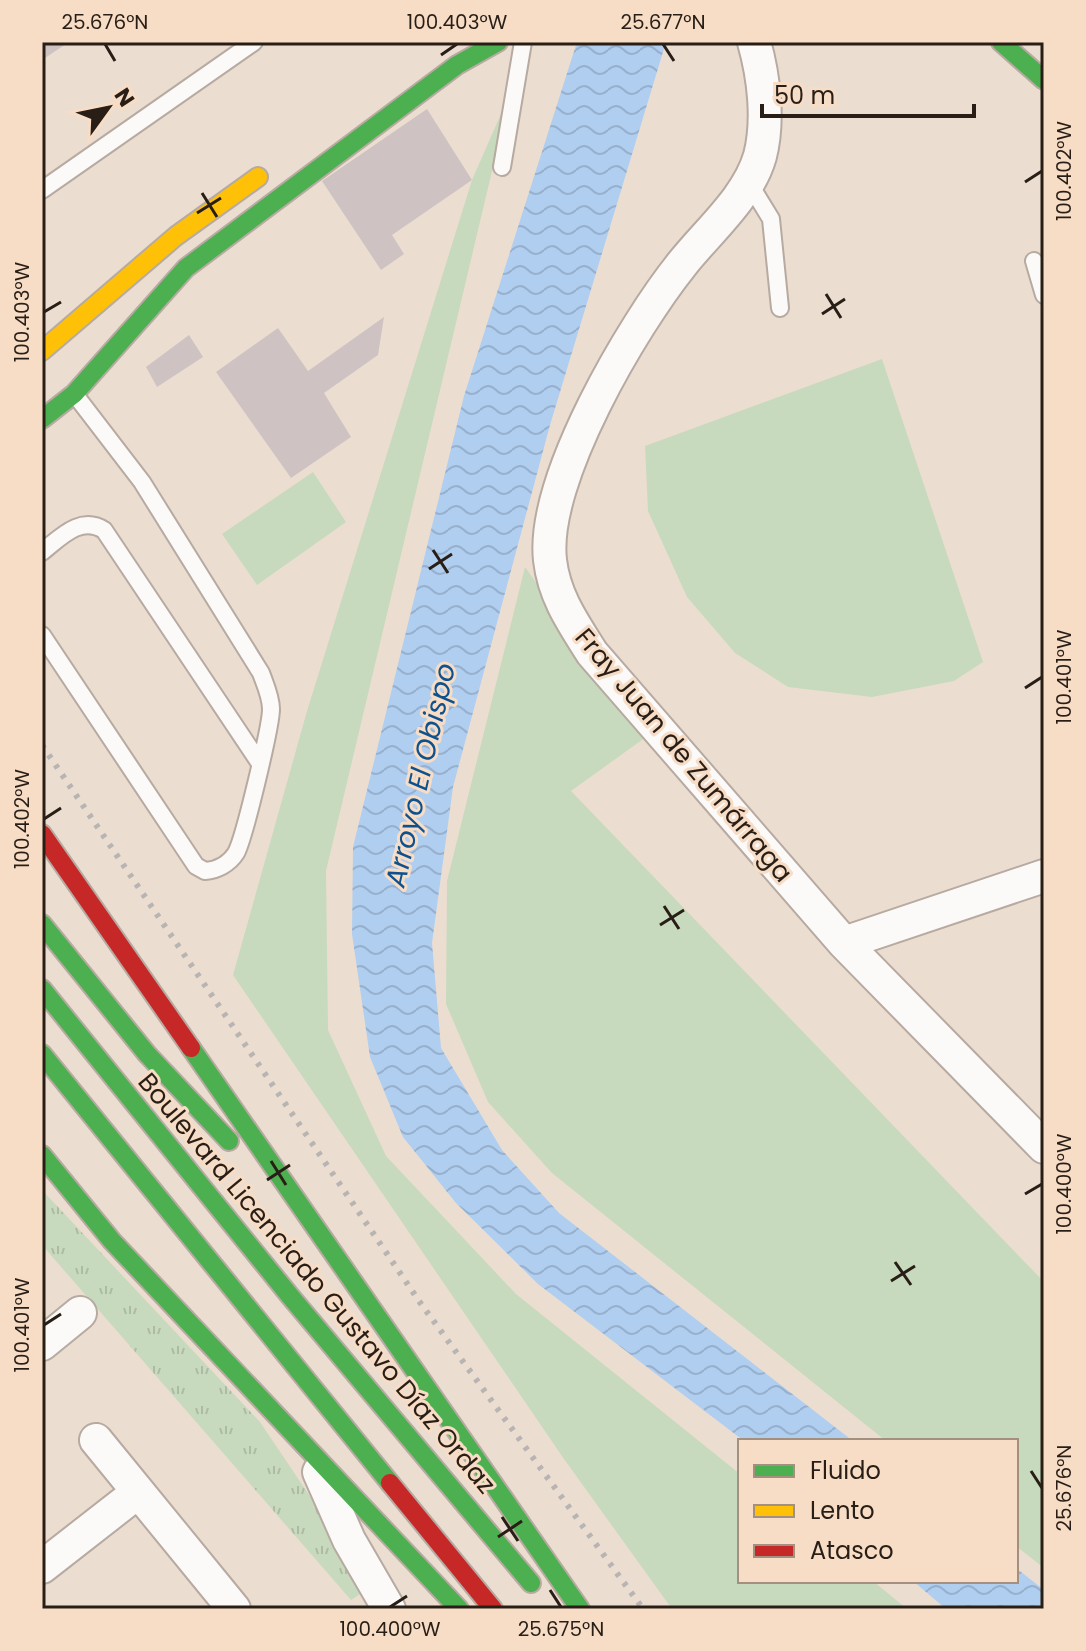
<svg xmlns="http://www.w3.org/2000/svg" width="1086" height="1651" font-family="Poppins,sans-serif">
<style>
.green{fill:#c8dabd}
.park{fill:url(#park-tufts)}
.water{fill:url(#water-waves)}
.building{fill:#cec3c2}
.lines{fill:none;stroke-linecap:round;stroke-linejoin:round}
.lane-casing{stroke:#b6aaa1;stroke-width:20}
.street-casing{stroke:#b6aaa1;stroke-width:36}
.fast-casing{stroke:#b6aaa1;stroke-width:22}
.slow-casing{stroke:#b6aaa1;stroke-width:22}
.jam-casing{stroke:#b6aaa1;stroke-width:22}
.lane{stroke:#fcfaf8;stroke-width:16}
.street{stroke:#fcfaf8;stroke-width:32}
.fast{stroke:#4caf50;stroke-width:18}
.slow{stroke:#ffc107;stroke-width:18}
.jam{stroke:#c62828;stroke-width:18}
.rail{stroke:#b8b4b2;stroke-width:6;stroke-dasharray:4 8;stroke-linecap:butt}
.ticks{fill:none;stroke:#281e16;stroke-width:3}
.labels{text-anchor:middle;stroke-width:6;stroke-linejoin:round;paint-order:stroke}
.street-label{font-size:26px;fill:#281e16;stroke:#f7dcc6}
.water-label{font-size:28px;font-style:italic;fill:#0d528e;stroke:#f7dcc6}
.neatline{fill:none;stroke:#281e16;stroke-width:3}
.ticks-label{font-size:20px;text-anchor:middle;fill:#281e16}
</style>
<defs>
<pattern id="park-tufts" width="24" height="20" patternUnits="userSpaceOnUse" patternTransform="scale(2)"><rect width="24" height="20" fill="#c8dabd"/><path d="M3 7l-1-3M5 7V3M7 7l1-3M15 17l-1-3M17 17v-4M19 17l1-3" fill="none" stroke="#acbba2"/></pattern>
<pattern id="water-waves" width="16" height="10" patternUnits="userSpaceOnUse" patternTransform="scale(2)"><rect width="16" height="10" fill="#afcef0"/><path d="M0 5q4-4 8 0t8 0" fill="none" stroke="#97b0cd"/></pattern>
</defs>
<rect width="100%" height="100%" fill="#ecddd1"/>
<path class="green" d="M 511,91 L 326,871 L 328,1030 L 386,1156 L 516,1294 L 740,1474 L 740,1581 L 873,1581 L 907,1609 L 672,1609 L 564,1459 L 233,975 L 307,711 L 472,180 Z
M 882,359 L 983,662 L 954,681 L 872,697 L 788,687 L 735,653 L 687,597 L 648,511 L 645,446 Z
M 313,472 L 346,522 L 257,585 L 222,534 Z
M 525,567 L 646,737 L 571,791 L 1044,1282 L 1044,1568 L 1016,1546 L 1016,1441 L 886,1441 L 552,1173 L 488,1102 L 446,1004 L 447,881 Z"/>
<path class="park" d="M 42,1190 L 260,1422 L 371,1587 L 351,1600 L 42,1245 Z"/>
<path class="water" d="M 577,42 L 666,42 L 550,425 L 453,787 L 432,943 L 441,1048 L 502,1150 L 559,1213 L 853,1441 L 744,1441 L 538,1284 L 456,1203 L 403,1137 L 370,1057 L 352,934 L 353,847 L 464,396 Z
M 1016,1568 L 1044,1590 L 1044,1609 L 946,1609 L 913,1581 L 1016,1581 Z"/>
<path class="building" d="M 42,42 L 69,42 L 42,60 Z
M 427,109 L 472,180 L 392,235 L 404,254 L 381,270 L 322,181 Z
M 384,317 L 378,355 L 324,393 L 351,437 L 291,478 L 216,372 L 278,328 L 308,371 Z
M 189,335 L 203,357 L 157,387 L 146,367 Z"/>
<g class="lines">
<defs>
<path id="lane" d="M 502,167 L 523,42
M 749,183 L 771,219 L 780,308
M 42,190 L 254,42
M 1034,261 L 1044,295
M 42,552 C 60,538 80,515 104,530 L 259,762
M 42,635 L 196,866 L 205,871 C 217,870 229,864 236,853 C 244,839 271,726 271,709 C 271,697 265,684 261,673 L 142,482 L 76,396"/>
<path id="street" d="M 754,42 C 764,77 769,121 760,156 C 748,198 708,231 682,264 C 633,325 541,480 550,560 C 554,596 573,623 592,653 L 844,943 L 1044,1147
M 844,943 L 1044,876
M 42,1344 L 80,1313
M 96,1440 L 234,1609
M 319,1472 L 349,1540 L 389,1609
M 42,1567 L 138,1492"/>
<path id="fast" d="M 1001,42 L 1044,80
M 42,419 L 74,394 L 186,268 L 457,65 L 498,42
M 42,924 L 147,1054 L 229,1141
M 42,989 L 290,1296 L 531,1583
M 191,1048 L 580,1609
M 42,1054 L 390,1483
M 42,1155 L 112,1241 L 459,1609"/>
<path id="slow" d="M 42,351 L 176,236 L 258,177"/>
<path id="jam" d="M 42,834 L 191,1048
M 390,1483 L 493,1609"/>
</defs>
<use href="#lane" class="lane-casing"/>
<use href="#street" class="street-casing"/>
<use href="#fast" class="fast-casing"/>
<use href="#slow" class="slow-casing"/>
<use href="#jam" class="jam-casing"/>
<use href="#lane" class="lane"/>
<use href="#street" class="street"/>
<use href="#fast" class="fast"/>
<use href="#slow" class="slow"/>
<use href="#jam" class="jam"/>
<path class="rail" d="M 42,745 L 419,1301 L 643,1609"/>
</g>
<path class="ticks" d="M 105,44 L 115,61M 663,44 L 674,61M 441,55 L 457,44M 1025,182 L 1042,171M 202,193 L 217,217M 197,213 L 221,198M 826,294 L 841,318M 44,312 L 61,302M 822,314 L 845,299M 433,550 L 448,573M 429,569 L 452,554M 1025,688 L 1042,677M 44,819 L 61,808M 664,906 L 679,929M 660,925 L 684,910M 271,1161 L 286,1185M 267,1180 L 290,1165M 1025,1194 L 1042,1184M 895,1262 L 911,1285M 891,1281 L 915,1266M 44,1325 L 61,1314M 1031,1471 L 1042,1488M 502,1517 L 518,1541M 498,1537 L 522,1521M 550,1590 L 561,1607M 390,1607 L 407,1596"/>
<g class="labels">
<g class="street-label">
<text transform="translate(684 755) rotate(50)" y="9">Fray Juan de Zumárraga</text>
<text transform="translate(317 1283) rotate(50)" y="9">Boulevard Licenciado Gustavo Díaz Ordaz</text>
</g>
<g class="water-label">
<text transform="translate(420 775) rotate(-77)" y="10">Arroyo El Obispo</text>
</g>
</g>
<rect width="1086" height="1651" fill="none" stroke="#f7dcc6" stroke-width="88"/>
<rect x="738" y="1439" width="280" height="144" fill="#f7dcc6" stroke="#a49080" stroke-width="2"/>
<rect x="754" y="1465" width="40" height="12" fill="#4caf50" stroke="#a49080" stroke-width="2"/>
<text x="810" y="1479" font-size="24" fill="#281e16">Fluido</text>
<rect x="754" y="1505" width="40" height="12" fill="#ffc107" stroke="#a49080" stroke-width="2"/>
<text x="810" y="1519" font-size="24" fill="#281e16">Lento</text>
<rect x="754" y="1545" width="40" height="12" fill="#c62828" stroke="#a49080" stroke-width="2"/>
<text x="810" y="1559" font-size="24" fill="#281e16">Atasco</text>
<g transform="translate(108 108) rotate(57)" stroke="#f7dcc6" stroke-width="6" paint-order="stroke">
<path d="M0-6L14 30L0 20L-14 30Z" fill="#281e16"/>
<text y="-12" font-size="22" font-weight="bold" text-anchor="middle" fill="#281e16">N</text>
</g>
<path d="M762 104v12h212v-12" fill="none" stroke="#281e16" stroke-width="4"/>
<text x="774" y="104" font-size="24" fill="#281e16" stroke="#f7dcc6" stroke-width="6" paint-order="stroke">50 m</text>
<rect x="44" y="44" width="998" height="1563" class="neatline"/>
<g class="ticks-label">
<text x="105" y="29">25.676°N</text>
<text x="457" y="29">100.403°W</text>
<text x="663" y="29">25.677°N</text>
<text transform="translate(1064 171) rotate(-90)" y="7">100.402°W</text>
<text transform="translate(22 312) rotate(-90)" y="7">100.403°W</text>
<text transform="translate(1064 677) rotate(-90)" y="7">100.401°W</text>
<text transform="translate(22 819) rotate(-90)" y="7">100.402°W</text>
<text transform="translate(1064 1184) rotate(-90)" y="7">100.400°W</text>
<text transform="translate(22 1325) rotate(-90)" y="7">100.401°W</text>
<text transform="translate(1064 1488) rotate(-90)" y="7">25.676°N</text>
<text x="390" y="1636">100.400°W</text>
<text x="561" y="1636">25.675°N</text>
</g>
</svg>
